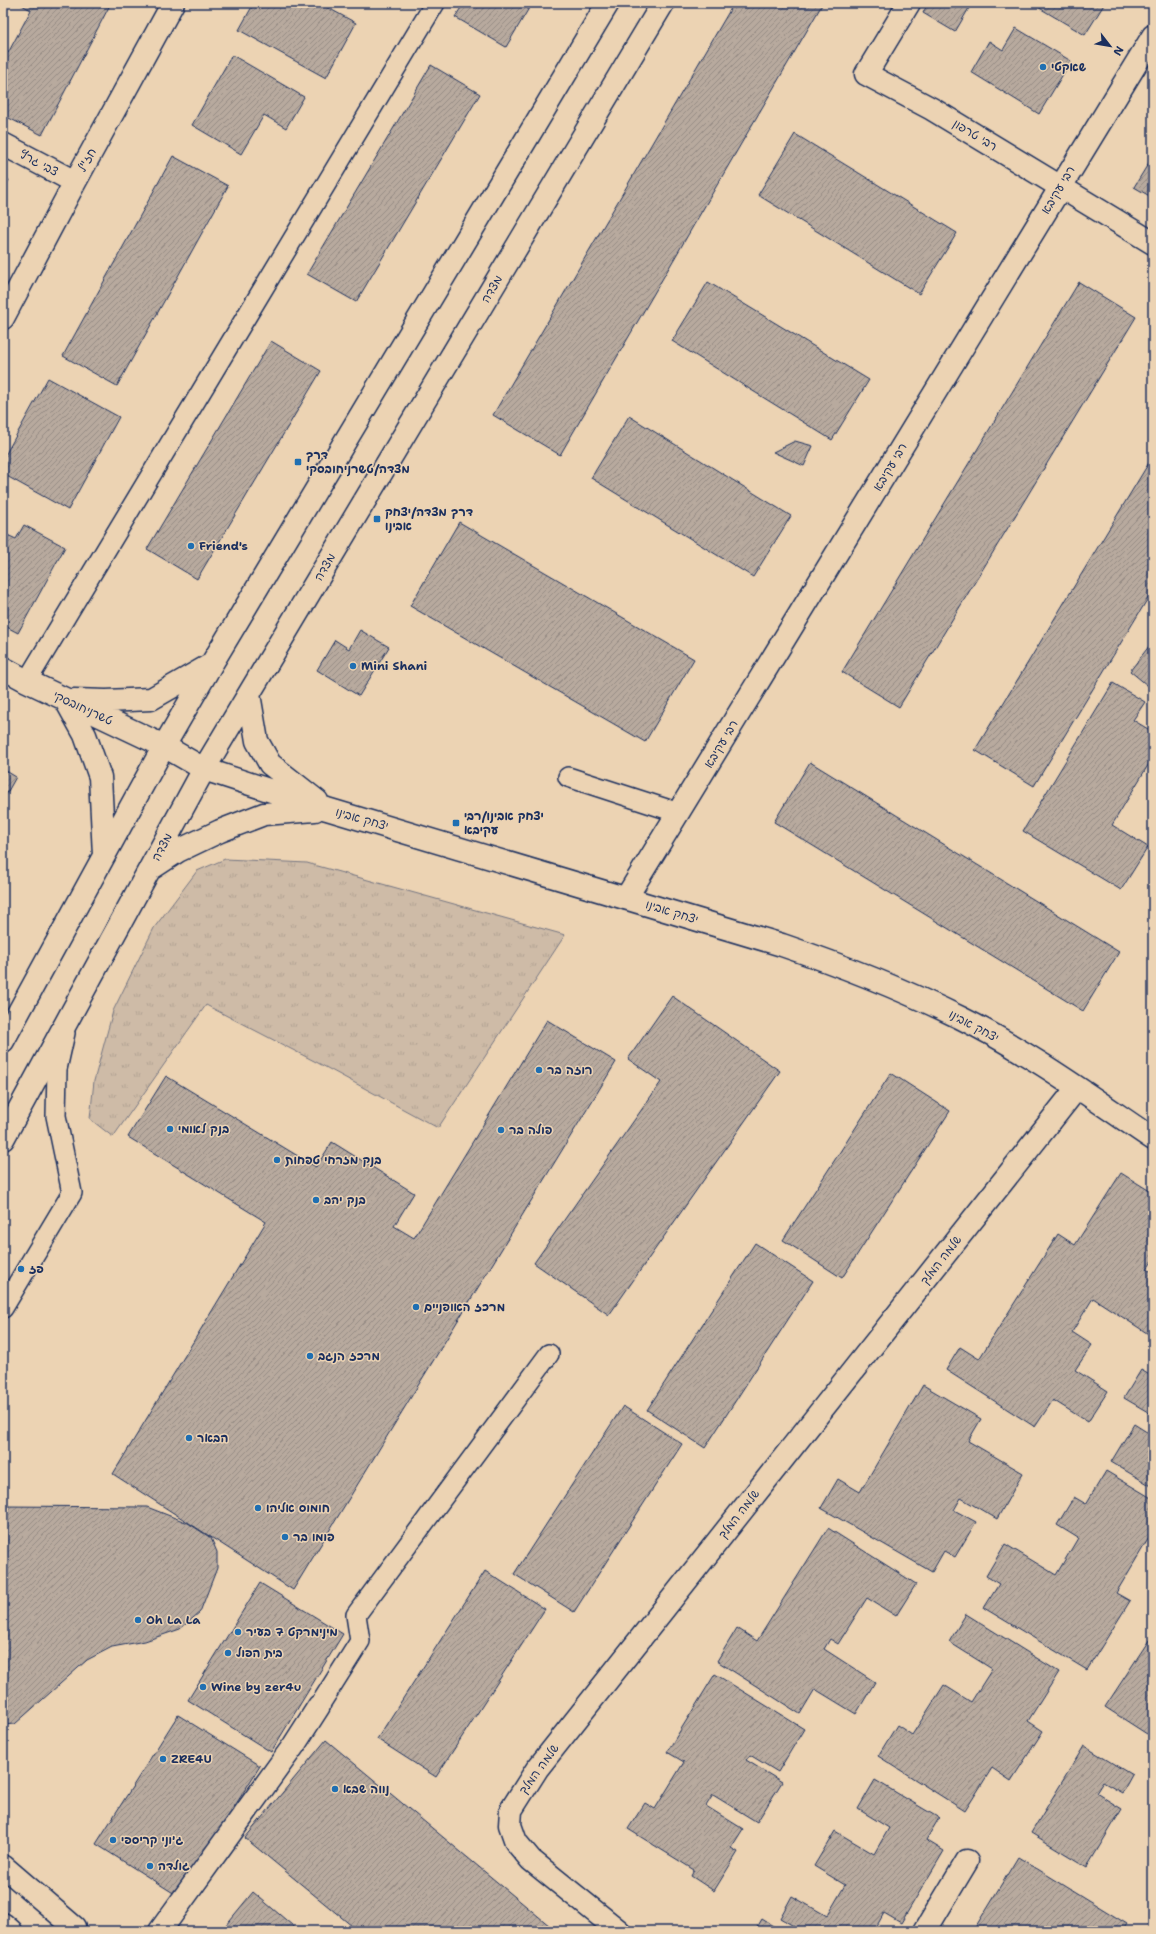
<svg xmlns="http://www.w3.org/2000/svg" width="1156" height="1934" font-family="'Shantell Sans','Playpen Sans Hebrew',sans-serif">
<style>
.park{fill:url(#park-tufts);stroke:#747582}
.building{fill:url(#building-hatch);stroke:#1b2f5e}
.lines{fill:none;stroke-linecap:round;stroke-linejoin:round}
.lane-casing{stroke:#1b2f5e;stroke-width:22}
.street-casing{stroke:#1b2f5e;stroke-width:25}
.secondary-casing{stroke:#1b2f5e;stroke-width:25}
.lane{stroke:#ecd3b3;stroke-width:19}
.street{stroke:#ecd3b3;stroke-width:22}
.secondary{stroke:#ecd3b3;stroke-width:22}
.poi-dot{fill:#1f6fb2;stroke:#ecd3b3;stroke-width:1.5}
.labels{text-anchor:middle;stroke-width:3;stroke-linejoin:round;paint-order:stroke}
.poi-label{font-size:12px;font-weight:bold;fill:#1b2f5e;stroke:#ecd3b3;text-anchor:start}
.street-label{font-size:12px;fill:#1b2f5e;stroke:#ecd3b3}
</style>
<defs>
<pattern id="park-tufts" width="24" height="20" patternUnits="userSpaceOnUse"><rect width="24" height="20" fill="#cebba7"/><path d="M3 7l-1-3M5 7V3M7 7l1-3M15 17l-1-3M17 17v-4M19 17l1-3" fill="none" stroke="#b0a192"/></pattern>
<pattern id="building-hatch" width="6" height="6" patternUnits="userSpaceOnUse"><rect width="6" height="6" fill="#b8aa9e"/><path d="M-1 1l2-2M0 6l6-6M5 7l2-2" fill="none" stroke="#958b84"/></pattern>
</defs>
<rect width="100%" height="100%" fill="#ecd3b3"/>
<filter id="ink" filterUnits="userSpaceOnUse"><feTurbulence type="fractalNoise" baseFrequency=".025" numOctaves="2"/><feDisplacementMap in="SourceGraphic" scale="8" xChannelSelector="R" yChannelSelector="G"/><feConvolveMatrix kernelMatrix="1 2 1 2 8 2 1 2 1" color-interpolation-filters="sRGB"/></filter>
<g filter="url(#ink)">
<path class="park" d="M 225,859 L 307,863 L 565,935 L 438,1128 L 318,1063 L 206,1005 L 113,1137 L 90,1119 L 94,1081 L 113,1011 L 154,928 L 197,871 Z"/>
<path class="building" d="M 18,3 L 111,3 L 42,135 L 3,115 L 3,50 L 8,53 L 31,10 Z
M 254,3 L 319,3 L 356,23 L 326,78 L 239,30 Z
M 464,3 L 532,3 L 506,47 L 455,17 Z
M 734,3 L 823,3 L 560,455 L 493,415 Z
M 928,3 L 972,3 L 955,32 L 923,13 Z
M 1031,3 L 1105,3 L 1085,35 Z
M 1016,28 L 1071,61 L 1039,114 L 971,72 L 989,41 L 1003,50 Z
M 232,55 L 304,97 L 286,128 L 264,115 L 241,154 L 192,125 Z
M 431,65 L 480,94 L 356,302 L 307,274 Z
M 795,134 L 957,233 L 919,294 L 758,195 Z
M 173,156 L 228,186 L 117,386 L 63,356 Z
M 1153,156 L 1153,198 L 1134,187 Z
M 3,177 L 9,180 L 3,191 Z
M 708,282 L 869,380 L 832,440 L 672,341 Z
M 1079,282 L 1136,317 L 899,707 L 842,672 Z
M 271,341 L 321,371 L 197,579 L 147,549 Z
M 48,378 L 119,417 L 68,510 L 3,474 L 3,459 Z
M 629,416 L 791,516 L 753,577 L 591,478 Z
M 795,441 L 813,446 L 804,466 L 773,452 Z
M 1153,456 L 1153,590 L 1034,786 L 975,750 Z
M 459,522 L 694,659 L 645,742 L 410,606 Z
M 24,525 L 65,547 L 18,633 L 3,625 L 3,533 L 16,539 Z
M 360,630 L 389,647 L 359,696 L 317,670 L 335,640 L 349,649 Z
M 1153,641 L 1153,690 L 1130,671 Z
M 1113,683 L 1145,702 L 1133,720 L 1153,732 L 1153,757 L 1112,825 L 1148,847 L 1121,890 L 1023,831 Z
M 810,762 L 1119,952 L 1083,1011 L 774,822 Z
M 3,769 L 16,777 L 3,800 Z
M 672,996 L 780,1071 L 609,1315 L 534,1263 L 661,1082 L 628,1059 Z
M 547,1020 L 616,1062 L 293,1590 L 113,1474 L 266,1222 L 128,1137 L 166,1076 L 316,1167 L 332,1142 L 414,1193 L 394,1226 L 414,1238 Z
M 891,1073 L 950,1111 L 842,1278 L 783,1240 Z
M 1121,1173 L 1153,1193 L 1153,1260 L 1147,1269 L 1153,1273 L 1153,1337 L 1093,1298 L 1072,1332 L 1092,1345 L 1075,1370 L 1108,1391 L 1088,1422 L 1053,1400 L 1035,1427 L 946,1370 L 960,1347 L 979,1359 L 1058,1234 L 1075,1245 Z
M 755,1243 L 813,1281 L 705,1448 L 647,1410 Z
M 1141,1370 L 1153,1377 L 1153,1415 L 1124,1398 Z
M 923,1385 L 981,1419 L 968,1441 L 1023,1473 L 997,1519 L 961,1498 L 954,1510 L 976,1522 L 955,1557 L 944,1551 L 932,1572 L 821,1508 L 838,1479 L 860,1492 Z
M 623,1406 L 682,1444 L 574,1612 L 514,1574 Z
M 1134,1424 L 1153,1436 L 1153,1487 L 1111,1462 Z
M 1106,1471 L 1153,1499 L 1153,1531 L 1116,1593 L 1130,1601 L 1087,1670 L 984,1608 L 999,1584 L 986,1576 L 1005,1544 L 1056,1575 L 1078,1538 L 1057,1525 L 1074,1497 L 1086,1504 Z
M 3,1506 L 147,1507 L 188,1523 L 211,1538 L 217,1552 L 217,1568 L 200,1612 L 180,1629 L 145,1641 L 112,1647 L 87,1660 L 15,1724 L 3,1725 Z
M 828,1528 L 916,1584 L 896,1616 L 867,1598 L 838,1644 L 830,1639 L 824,1649 L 875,1682 L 856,1714 L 815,1689 L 800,1714 L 717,1661 L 737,1628 L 757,1641 Z
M 485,1571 L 545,1609 L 436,1777 L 377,1739 Z
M 260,1583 L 343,1634 L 271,1752 L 188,1700 Z
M 966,1614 L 1059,1672 L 1028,1721 L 1043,1731 L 1011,1781 L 992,1768 L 965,1811 L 878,1756 L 897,1725 L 912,1735 L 944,1685 L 971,1702 L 992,1669 L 949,1642 Z
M 1153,1634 L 1153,1731 L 1150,1736 L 1105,1707 Z
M 715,1674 L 804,1729 L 778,1772 L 750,1755 L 746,1760 L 782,1782 L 757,1822 L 713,1795 L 706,1806 L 743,1829 L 731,1848 L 738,1852 L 714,1891 L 691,1876 L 694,1870 L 628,1829 L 645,1803 L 655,1809 L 684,1762 L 667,1752 Z
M 178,1715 L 260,1766 L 178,1896 L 96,1844 Z
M 326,1740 L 556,1931 L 358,1931 L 245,1838 Z
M 1084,1746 L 1132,1775 L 1122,1793 L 1103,1782 L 1096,1793 L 1122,1809 L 1087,1867 L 1031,1833 Z
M 875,1780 L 939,1818 L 926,1840 L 944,1851 L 901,1923 L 884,1913 L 874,1931 L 802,1931 L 780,1918 L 792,1896 L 827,1916 L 845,1885 L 814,1866 L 835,1831 L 874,1854 L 889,1828 L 858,1809 Z
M 1018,1857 L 1127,1924 L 1122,1931 L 973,1931 Z
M 253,1892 L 299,1931 L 221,1931 Z
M 762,1919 L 781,1931 L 755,1931 Z"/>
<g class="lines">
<defs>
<path id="lane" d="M 27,681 L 435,3
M 568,777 L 679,813
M 3,1308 L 72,1193 L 56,1116 L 57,1069 L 65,1033
M 319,1706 L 360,1641 L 356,1615 L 549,1354"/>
<path id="street" d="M 909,3 L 866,74 L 932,109 L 1153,243
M 3,144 L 75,182
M 3,318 L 75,182 L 173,3
M 626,898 L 1153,36
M 3,1866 L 74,1927 L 74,1931
M 3,1924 L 11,1931
M 160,1931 L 294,1745 L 319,1706
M 619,1931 L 531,1860 L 516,1842 L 510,1825 L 511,1810 L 537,1769 L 1077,1088
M 925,1931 L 967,1861"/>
<path id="secondary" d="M 3,668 L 27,681 L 164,746 L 204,769 L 327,809 L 782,945 C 844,966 902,989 961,1018 C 1029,1052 1091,1097 1153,1139
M 249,694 L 257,741 L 270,764 L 317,801
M 65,699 L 85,735 L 100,777 L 104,855
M 74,700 L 106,701 L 151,699 L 210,665
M 152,868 L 178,851 L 220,831 L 264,814 L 315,810
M 3,1041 L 164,746 L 211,665 L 608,3
M 3,1139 L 204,769 L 663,3"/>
</defs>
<use href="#lane" class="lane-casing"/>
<use href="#street" class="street-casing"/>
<use href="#secondary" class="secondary-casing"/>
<use href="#lane" class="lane"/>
<use href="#street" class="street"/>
<use href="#secondary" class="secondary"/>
</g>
</g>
<g class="poi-dot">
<circle cx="1043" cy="67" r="4"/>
<rect x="294" y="458" width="8" height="8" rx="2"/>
<rect x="373" y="515" width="8" height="8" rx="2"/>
<circle cx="191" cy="546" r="4"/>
<circle cx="353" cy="666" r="4"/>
<rect x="452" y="819" width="8" height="8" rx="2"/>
<circle cx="539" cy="1070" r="4"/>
<circle cx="170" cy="1129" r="4"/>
<circle cx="501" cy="1130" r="4"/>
<circle cx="277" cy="1160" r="4"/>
<circle cx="316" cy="1200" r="4"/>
<circle cx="21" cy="1269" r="4"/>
<circle cx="416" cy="1307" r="4"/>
<circle cx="310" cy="1356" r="4"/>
<circle cx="189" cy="1438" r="4"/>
<circle cx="258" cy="1508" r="4"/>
<circle cx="285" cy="1537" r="4"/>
<circle cx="138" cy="1620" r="4"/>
<circle cx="238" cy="1632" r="4"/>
<circle cx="228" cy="1653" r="4"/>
<circle cx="203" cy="1687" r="4"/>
<circle cx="163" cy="1759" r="4"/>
<circle cx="335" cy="1789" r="4"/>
<circle cx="113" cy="1840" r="4"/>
<circle cx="150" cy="1866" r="4"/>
</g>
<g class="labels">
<g class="poi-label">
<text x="1051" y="71">שאקטי</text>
<text x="306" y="459">דרך<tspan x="306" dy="14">מצדה/טשרניחובסקי</tspan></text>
<text x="385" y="516">דרך מצדה/יצחק<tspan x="385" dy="14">אבינו</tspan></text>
<text x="199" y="550">Friend's</text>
<text x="361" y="670">Mini Shani</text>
<text x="464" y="820">יצחק אבינו/רבי<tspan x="464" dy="14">עקיבא</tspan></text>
<text x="547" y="1074">רוזה בר</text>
<text x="178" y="1133">בנק לאומי</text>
<text x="509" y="1134">פולה בר</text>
<text x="285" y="1164">בנק מזרחי טפחות</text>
<text x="324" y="1204">בנק יהב</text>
<text x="29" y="1273">פז</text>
<text x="424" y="1311">מרכז האופניים</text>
<text x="318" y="1360">מרכז הנגב</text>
<text x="197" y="1442">הבאר</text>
<text x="266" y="1512">חומוס אליהו</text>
<text x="293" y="1541">פומו בר</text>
<text x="146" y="1624">Oh La La</text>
<text x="246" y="1636">מינימרקט 7 בעיר</text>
<text x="236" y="1657">בית הפול</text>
<text x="211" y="1691">Wine by zer4u</text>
<text x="171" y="1763">ZRE4U</text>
<text x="343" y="1793">נווה שבא</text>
<text x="121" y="1844">ג'וני קריספי</text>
<text x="158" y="1870">גולדה</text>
</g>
<g class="street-label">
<text transform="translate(975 135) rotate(31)" y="4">רבי טרפון</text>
<text transform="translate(87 160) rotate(-61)" y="4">חז"ל</text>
<text transform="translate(39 163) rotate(28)" y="4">צבי גרץ</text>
<text transform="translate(1058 190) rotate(-59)" y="4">רבי עקיבא</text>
<text transform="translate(492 289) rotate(-59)" y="4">מצדה</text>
<text transform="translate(890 467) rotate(-59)" y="4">רבי עקיבא</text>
<text transform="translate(325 567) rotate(-59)" y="4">מצדה</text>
<text transform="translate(83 708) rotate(25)" y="4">טשרניחובסקי</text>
<text transform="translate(721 744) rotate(-59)" y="4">רבי עקיבא</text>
<text transform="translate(362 819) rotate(16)" y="4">יצחק אבינו</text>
<text transform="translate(162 847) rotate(-62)" y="4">מצדה</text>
<text transform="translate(672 912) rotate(17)" y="4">יצחק אבינו</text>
<text transform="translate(974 1026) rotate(28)" y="4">יצחק אבינו</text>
<text transform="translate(941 1260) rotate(-52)" y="4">שלמה המלך</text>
<text transform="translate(739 1514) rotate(-52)" y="4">שלמה המלך</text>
<text transform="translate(539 1769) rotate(-54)" y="4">שלמה המלך</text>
</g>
</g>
<rect width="1156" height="1934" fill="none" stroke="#ecd3b3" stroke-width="16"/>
<rect x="8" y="8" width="1140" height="1918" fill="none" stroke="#1b2f5e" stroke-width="1.5" filter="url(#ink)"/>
<g transform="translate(1110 46) rotate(121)" stroke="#ecd3b3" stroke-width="3" paint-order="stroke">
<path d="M0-3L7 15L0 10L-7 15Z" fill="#1b2f5e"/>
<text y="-6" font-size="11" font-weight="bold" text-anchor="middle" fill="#1b2f5e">N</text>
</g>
</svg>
